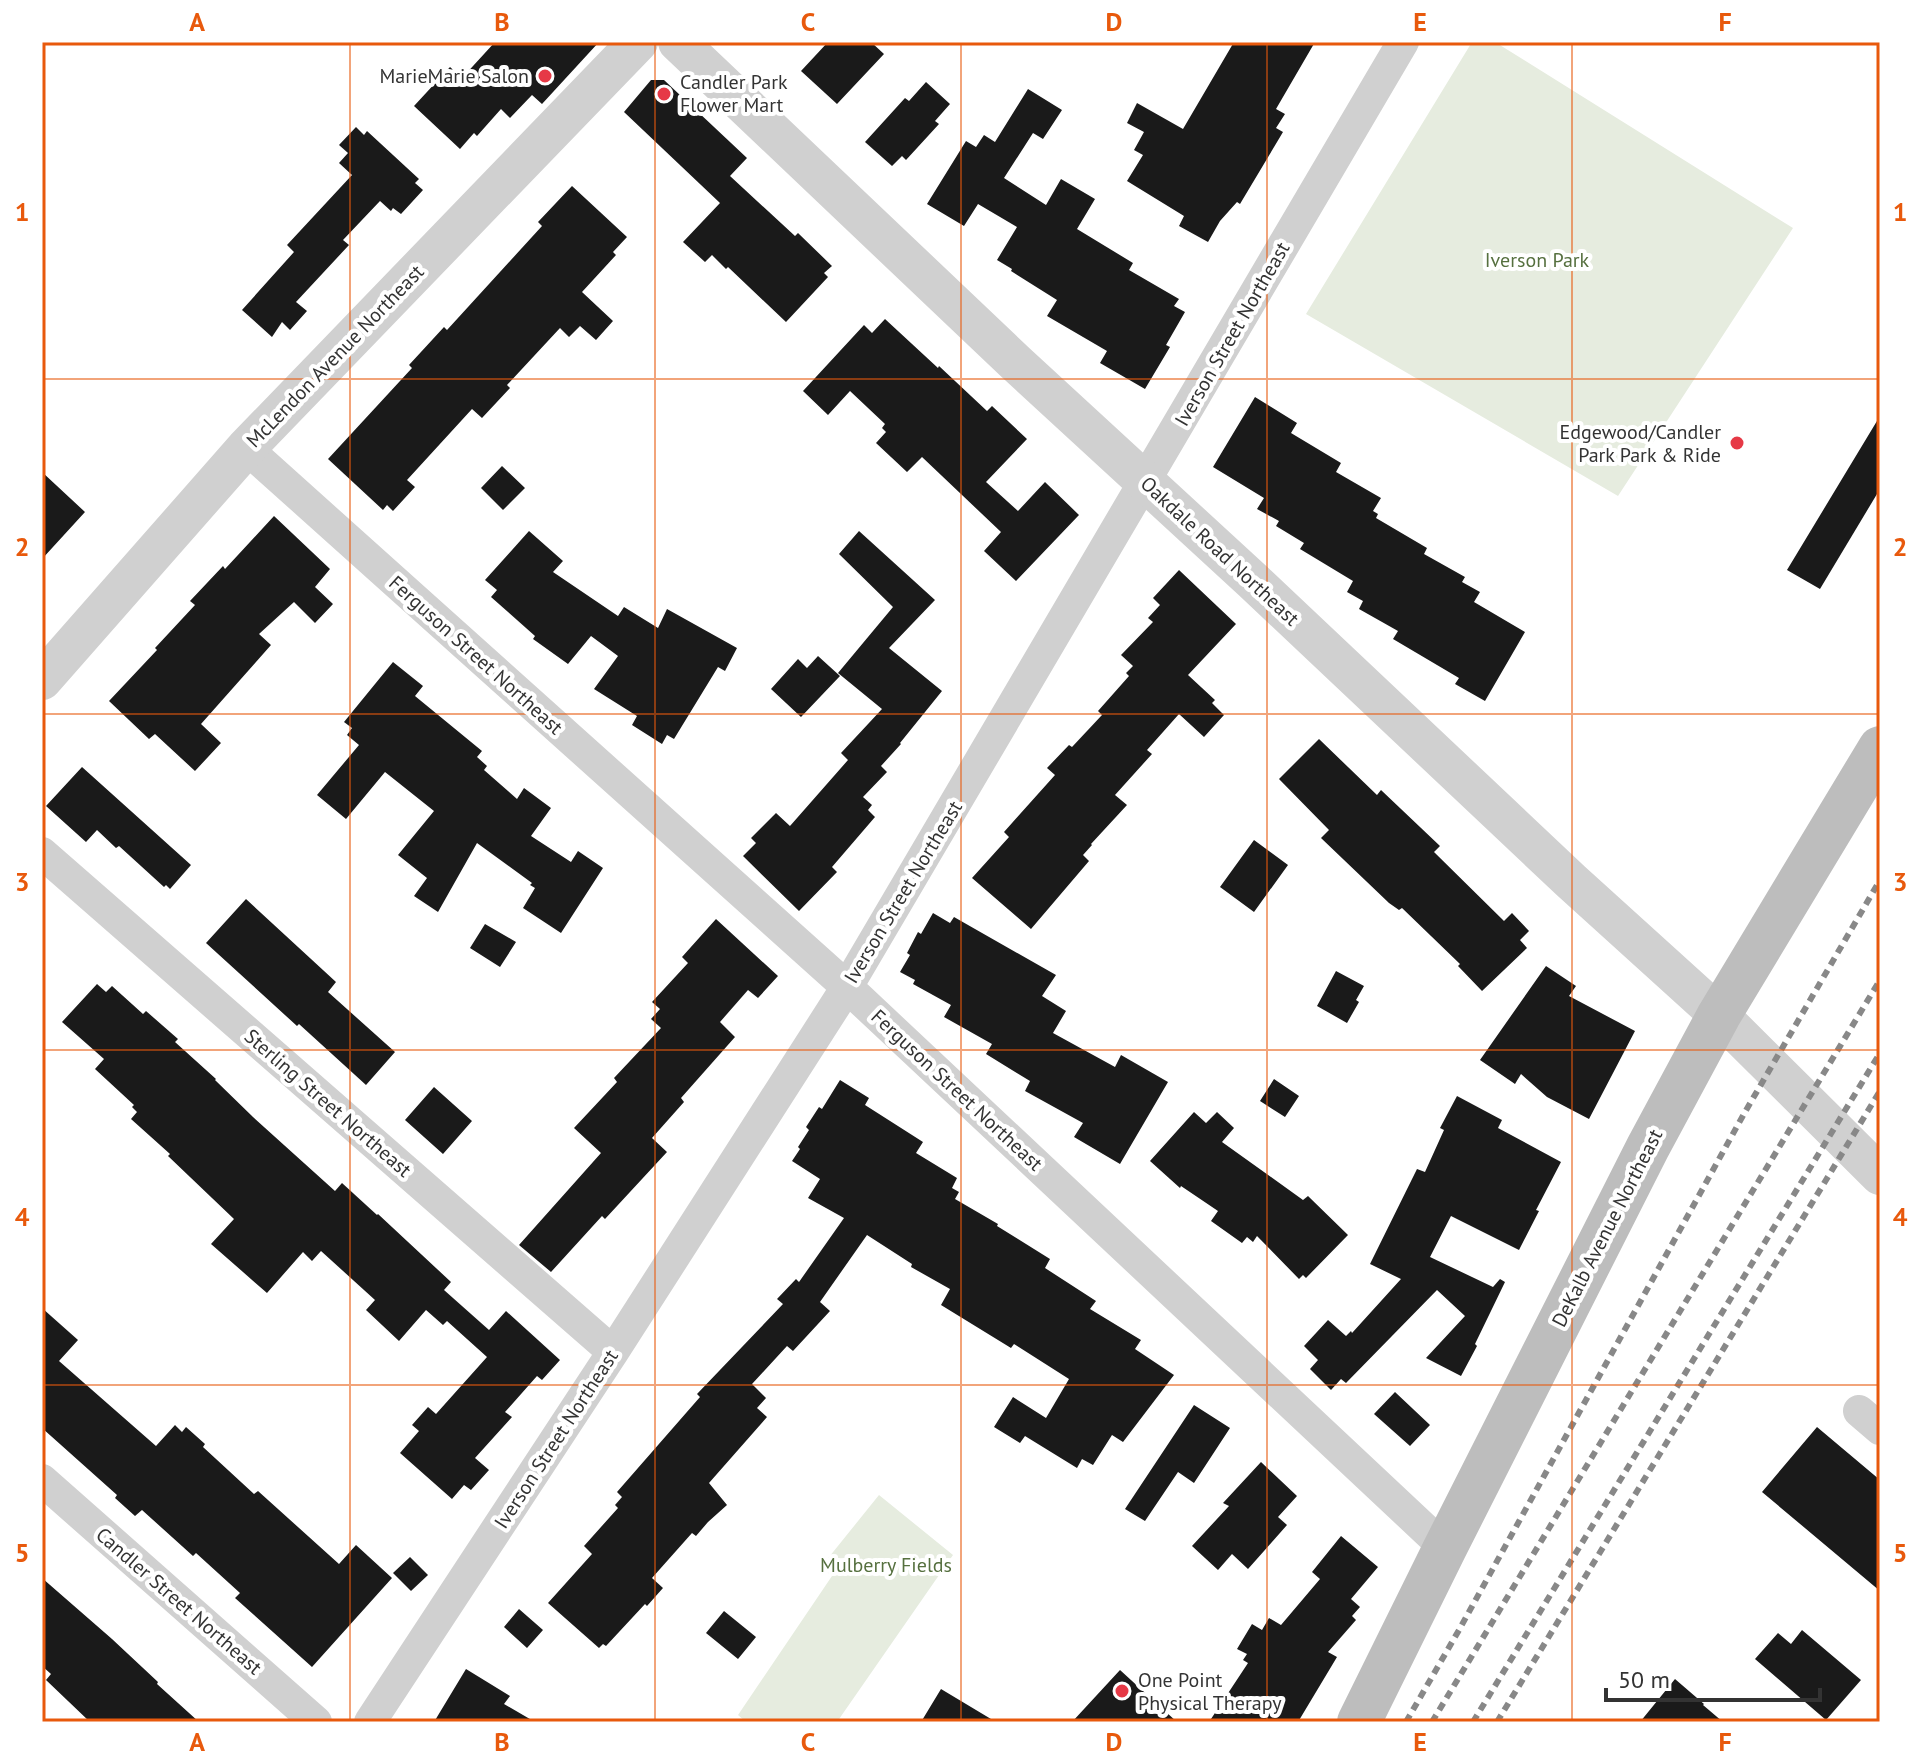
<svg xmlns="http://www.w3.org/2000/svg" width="1922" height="1764" font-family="'PT Sans',sans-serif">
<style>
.green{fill:#e6ecdf}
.building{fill:#1a1a1a}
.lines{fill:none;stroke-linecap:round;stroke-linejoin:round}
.minor{stroke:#d0d0d0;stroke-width:32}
.tertiary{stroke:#d0d0d0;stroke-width:40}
.secondary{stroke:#bdbdbd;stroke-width:44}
.rail{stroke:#888;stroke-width:6;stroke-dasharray:8 6;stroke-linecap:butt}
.grid{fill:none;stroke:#e8590c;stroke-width:2;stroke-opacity:0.55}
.poi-dot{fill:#e63946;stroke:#fff;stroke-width:3}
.labels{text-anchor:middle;stroke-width:8;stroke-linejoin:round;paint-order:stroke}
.poi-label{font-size:20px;fill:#333;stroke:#fff;text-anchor:end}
.park-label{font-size:20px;fill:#56703f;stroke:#fff}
.street-label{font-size:20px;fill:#333;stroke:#fff}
.neatline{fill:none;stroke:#e8590c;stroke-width:3}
.grid-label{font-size:26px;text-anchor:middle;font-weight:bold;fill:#e8590c}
</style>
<rect width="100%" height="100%" fill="#fff"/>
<path class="green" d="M 1472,42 L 1495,42 L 1793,228 L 1618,496 L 1306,314 Z
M 879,1495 L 953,1555 L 837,1722 L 746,1722 L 738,1715 L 832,1576 L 821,1567 Z"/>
<path class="building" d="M 495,42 L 599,42 L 542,104 L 532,95 L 510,118 L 501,109 L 477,136 L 474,133 L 460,149 L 414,106 L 450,67 L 462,78 Z
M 828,42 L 871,42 L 884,54 L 837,104 L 801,71 Z
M 1234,42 L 1315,42 L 1276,109 L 1285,114 L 1276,128 L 1283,132 L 1240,204 L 1237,202 L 1220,221 L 1208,242 L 1179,226 L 1184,216 L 1127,181 L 1143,155 L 1134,150 L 1144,132 L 1127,123 L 1137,103 L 1183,129 Z
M 651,80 L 664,80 L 747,158 L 730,176 L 795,236 L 798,233 L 832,266 L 824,273 L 828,277 L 786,322 L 728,267 L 726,269 L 712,255 L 705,262 L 683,242 L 720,203 L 624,112 Z
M 926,82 L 950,104 L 935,121 L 939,124 L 906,160 L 902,156 L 892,166 L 865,142 L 905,98 L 909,101 Z
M 1028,89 L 1062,110 L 1043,139 L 1033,133 L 1004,178 L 1046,205 L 1061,179 L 1095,199 L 1077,229 L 1133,263 L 1129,270 L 1179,299 L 1174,306 L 1185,312 L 1166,345 L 1170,347 L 1145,389 L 1100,363 L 1107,351 L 1047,316 L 1057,300 L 1011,271 L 1012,269 L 997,260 L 1017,227 L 978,204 L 964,226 L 927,204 L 966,141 L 976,147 L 984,135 L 995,142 Z
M 356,127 L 364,135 L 367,131 L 419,179 L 415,183 L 423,190 L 401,214 L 393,208 L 391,211 L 380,201 L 343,240 L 349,245 L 296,302 L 307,311 L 290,330 L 282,322 L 272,337 L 242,310 L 294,252 L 287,245 L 352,175 L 339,163 L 348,153 L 339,145 Z
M 572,186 L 627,237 L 613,252 L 616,255 L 582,292 L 613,321 L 596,340 L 580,326 L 569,337 L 560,328 L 507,385 L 510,388 L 482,418 L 472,409 L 407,480 L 415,487 L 393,511 L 387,505 L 383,510 L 328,459 L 412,368 L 409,365 L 444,327 L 447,330 L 542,226 L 538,222 Z
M 885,319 L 938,368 L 939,366 L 987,411 L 992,406 L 1027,439 L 986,482 L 1018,511 L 1045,482 L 1079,515 L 1016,581 L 984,551 L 1001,532 L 922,457 L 907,472 L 876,443 L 886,432 L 882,428 L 885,424 L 850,391 L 828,415 L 803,391 L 864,325 L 872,333 Z
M 1255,397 L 1297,423 L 1291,433 L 1341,463 L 1336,472 L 1381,498 L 1373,511 L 1378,514 L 1376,518 L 1427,548 L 1424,554 L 1465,577 L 1462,582 L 1480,592 L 1474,602 L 1525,632 L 1485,701 L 1455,684 L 1459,678 L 1393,639 L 1398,631 L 1359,609 L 1363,601 L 1347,592 L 1353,581 L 1300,549 L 1304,543 L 1276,526 L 1279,521 L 1257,509 L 1264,498 L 1213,467 Z
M 1880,416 L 1880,489 L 1820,589 L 1787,570 Z
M 502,466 L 525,488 L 503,510 L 481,488 Z
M 42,472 L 85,512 L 42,559 Z
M 274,516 L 330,569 L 315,587 L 333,604 L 315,623 L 294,602 L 259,634 L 271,645 L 201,724 L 221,743 L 195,771 L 155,734 L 149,739 L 109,701 L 157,650 L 155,648 L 195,605 L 190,601 L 223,566 L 225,569 Z
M 529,531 L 563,561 L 553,572 L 618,616 L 624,607 L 658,628 L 667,609 L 737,648 L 725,671 L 718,667 L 674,739 L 667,735 L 662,744 L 632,725 L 637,716 L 594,689 L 618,656 L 591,636 L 568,664 L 533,639 L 535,636 L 491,597 L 497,590 L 485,580 Z
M 859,531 L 935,600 L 889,648 L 942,691 L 900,743 L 901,744 L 881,766 L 887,772 L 863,797 L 872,805 L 868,810 L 875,817 L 832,867 L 837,872 L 799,911 L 743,856 L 756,843 L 751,838 L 776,813 L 790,826 L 848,760 L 841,753 L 882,709 L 838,673 L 893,607 L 839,554 Z
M 1179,570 L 1236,624 L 1188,675 L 1215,700 L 1212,703 L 1224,715 L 1204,737 L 1179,714 L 1147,750 L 1152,754 L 1115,795 L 1127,805 L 1091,844 L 1092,845 L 1083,855 L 1089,861 L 1031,929 L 972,878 L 1009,837 L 1004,832 L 1055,775 L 1047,768 L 1069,745 L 1072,747 L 1102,715 L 1098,711 L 1129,676 L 1126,673 L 1133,666 L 1121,655 L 1153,622 L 1148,618 L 1160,605 L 1153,598 Z
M 818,656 L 840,676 L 801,717 L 771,689 L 798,659 L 807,668 Z
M 393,662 L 423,686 L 415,696 L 482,751 L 477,757 L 487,766 L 484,770 L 517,799 L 524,788 L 551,808 L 531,836 L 571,862 L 578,851 L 603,868 L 561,933 L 523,908 L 535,888 L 530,885 L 532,883 L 477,843 L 438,912 L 414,896 L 427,878 L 398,855 L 434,811 L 385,772 L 346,819 L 317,795 L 359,745 L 347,735 L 352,728 L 344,722 Z
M 1319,739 L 1377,795 L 1381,790 L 1440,846 L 1434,852 L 1504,921 L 1512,913 L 1529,931 L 1520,940 L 1527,948 L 1482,991 L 1458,966 L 1460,964 L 1402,908 L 1399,910 L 1389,903 L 1321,838 L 1329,830 L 1279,779 Z
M 82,767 L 191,865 L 170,889 L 166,885 L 164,887 L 119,846 L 116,848 L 97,830 L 86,842 L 46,806 Z
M 1254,840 L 1288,865 L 1254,912 L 1220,887 Z
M 246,899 L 336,982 L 328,992 L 395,1052 L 366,1085 L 299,1024 L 297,1026 L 206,943 Z
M 933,913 L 950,923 L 954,917 L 1056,975 L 1042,996 L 1066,1011 L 1053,1033 L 1115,1067 L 1121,1055 L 1168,1082 L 1120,1164 L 1074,1137 L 1083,1123 L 1025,1091 L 1030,1081 L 986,1054 L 992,1044 L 944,1017 L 951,1005 L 913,984 L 915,980 L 900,972 L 910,955 L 907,953 L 918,932 L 921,934 Z
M 716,919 L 778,976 L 758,998 L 748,990 L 720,1022 L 735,1037 L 681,1098 L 684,1102 L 652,1138 L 667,1152 L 605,1219 L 602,1216 L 551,1272 L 519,1245 L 601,1153 L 574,1128 L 617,1082 L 614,1078 L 661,1028 L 651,1019 L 660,1009 L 652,1002 L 688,963 L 682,957 Z
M 485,924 L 516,942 L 500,967 L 470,948 Z
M 1546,966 L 1576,986 L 1569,996 L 1635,1031 L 1589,1119 L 1547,1097 L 1521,1074 L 1515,1084 L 1480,1060 Z
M 1336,971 L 1364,986 L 1356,1000 L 1359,1002 L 1347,1023 L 1317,1006 Z
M 97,984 L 106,992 L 112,986 L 143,1014 L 146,1011 L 178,1039 L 175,1042 L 216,1079 L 215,1080 L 253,1117 L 335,1191 L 342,1183 L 377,1215 L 378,1214 L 451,1282 L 444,1290 L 489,1330 L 506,1311 L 560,1360 L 542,1380 L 537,1376 L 505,1412 L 512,1417 L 475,1458 L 489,1470 L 471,1490 L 464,1485 L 452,1499 L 400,1453 L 419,1431 L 412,1425 L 428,1407 L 436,1414 L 487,1357 L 447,1321 L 443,1325 L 426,1310 L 399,1341 L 366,1310 L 375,1300 L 321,1251 L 312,1261 L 303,1252 L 267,1293 L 211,1244 L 234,1219 L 168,1156 L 170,1154 L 131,1119 L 137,1112 L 132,1107 L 134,1105 L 95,1069 L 104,1059 L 62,1022 Z
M 1274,1079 L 1299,1096 L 1285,1117 L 1260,1101 Z
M 840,1080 L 869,1098 L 865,1105 L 923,1142 L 916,1153 L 957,1178 L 952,1188 L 959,1192 L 955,1199 L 998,1224 L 997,1226 L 1050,1259 L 1045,1268 L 1096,1301 L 1090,1309 L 1141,1340 L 1135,1349 L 1174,1375 L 1123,1442 L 1112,1435 L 1093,1465 L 1082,1459 L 1077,1468 L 1025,1436 L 1020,1443 L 994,1427 L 1013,1397 L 1046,1418 L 1069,1379 L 1014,1344 L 1011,1348 L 941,1305 L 950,1289 L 911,1267 L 912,1264 L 867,1235 L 820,1302 L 830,1311 L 793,1351 L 787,1346 L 752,1384 L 766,1398 L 757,1408 L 767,1417 L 709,1483 L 727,1505 L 708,1522 L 696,1536 L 692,1533 L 652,1578 L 663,1588 L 647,1606 L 645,1604 L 606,1646 L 603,1644 L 599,1648 L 548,1603 L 592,1554 L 584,1546 L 618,1508 L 615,1505 L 622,1497 L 617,1492 L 700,1397 L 697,1394 L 783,1304 L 777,1299 L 796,1279 L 799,1282 L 844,1218 L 808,1198 L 820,1179 L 792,1161 L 800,1149 L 798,1147 L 809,1130 L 806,1127 L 819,1107 L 822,1109 Z
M 434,1087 L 472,1121 L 443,1154 L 405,1120 Z
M 1457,1096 L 1502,1120 L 1498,1128 L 1561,1162 L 1536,1210 L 1539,1211 L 1519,1250 L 1451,1216 L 1430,1257 L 1493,1287 L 1500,1279 L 1505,1282 L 1475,1344 L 1477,1346 L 1461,1376 L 1426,1358 L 1465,1316 L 1437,1290 L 1346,1383 L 1341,1379 L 1331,1390 L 1310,1369 L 1318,1360 L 1304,1346 L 1328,1320 L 1346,1336 L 1351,1331 L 1352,1333 L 1401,1279 L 1370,1264 L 1417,1169 L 1425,1172 L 1444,1130 L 1440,1128 Z
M 1194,1112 L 1206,1123 L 1217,1112 L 1234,1128 L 1222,1142 L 1303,1200 L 1308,1196 L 1348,1235 L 1306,1278 L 1303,1275 L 1299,1279 L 1257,1236 L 1253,1242 L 1247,1237 L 1242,1243 L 1211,1221 L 1218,1211 L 1181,1186 L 1180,1188 L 1150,1161 Z
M 42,1308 L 78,1340 L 59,1361 L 156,1446 L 175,1425 L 182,1432 L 186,1427 L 205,1444 L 203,1447 L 254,1494 L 258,1491 L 339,1564 L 356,1545 L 392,1578 L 312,1667 L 235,1598 L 240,1593 L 196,1553 L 193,1556 L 142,1510 L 135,1516 L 115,1498 L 117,1495 L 42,1428 Z
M 1395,1392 L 1430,1425 L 1410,1446 L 1374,1414 Z
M 1194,1405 L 1230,1428 L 1194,1483 L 1178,1472 L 1145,1521 L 1125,1509 Z
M 1817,1427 L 1880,1480 L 1880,1591 L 1762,1492 Z
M 1261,1462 L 1297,1496 L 1278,1517 L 1287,1525 L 1248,1569 L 1232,1554 L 1218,1570 L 1192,1546 L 1229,1506 L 1223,1503 Z
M 1341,1536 L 1378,1567 L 1351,1599 L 1360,1607 L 1352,1616 L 1356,1620 L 1328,1652 L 1337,1657 L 1298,1722 L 1209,1722 L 1248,1663 L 1243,1660 L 1247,1654 L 1237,1649 L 1252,1624 L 1262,1630 L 1269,1618 L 1281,1625 L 1320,1579 L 1312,1572 Z
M 410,1557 L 428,1575 L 411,1591 L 393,1573 Z
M 42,1578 L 112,1639 L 158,1682 L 157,1684 L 199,1722 L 90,1722 L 46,1680 L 51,1674 L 42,1666 Z
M 519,1609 L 543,1630 L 527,1648 L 504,1627 Z
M 724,1611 L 756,1637 L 738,1659 L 706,1633 Z
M 1802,1630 L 1861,1680 L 1826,1720 L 1755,1659 L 1778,1633 L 1791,1644 Z
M 466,1669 L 510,1696 L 504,1704 L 535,1722 L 434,1722 Z
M 1120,1670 L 1177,1722 L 1072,1722 Z
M 1675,1679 L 1704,1704 L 1703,1705 L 1723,1722 L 1640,1722 Z
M 941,1689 L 996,1722 L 921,1722 Z"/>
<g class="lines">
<path class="minor" d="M 246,448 L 847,987 L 1445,1548
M 42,853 L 613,1352
M 1859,1411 L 1880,1429
M 42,1480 L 316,1722
M 370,1722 L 613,1352 L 847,987 L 1403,42"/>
<path class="tertiary" d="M 678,42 L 1016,363 L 1253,581 L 1571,881 L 1719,1015 L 1880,1175
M 42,680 L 246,448 L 638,42"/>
<path class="secondary" d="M 1359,1722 L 1445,1548 L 1648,1147 L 1719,1015 L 1880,748"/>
<path class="rail" d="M 1406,1722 L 1459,1630 L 1745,1112 L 1880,880
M 1432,1722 L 1880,980
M 1473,1722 L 1880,1053
M 1497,1722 L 1880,1091"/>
</g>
<path class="grid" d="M 350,42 L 350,1722M 655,42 L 655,1722M 961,42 L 961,1722M 1267,42 L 1267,1722M 1572,42 L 1572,1722M 42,379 L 1880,379M 42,714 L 1880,714M 42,1050 L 1880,1050M 42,1385 L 1880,1385"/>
<g class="poi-dot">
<circle cx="545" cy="76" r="8"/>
<circle cx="664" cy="94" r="8"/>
<circle cx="1737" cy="443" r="8"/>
<circle cx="1122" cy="1691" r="8"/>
</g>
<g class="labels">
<g class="poi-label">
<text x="529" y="83">MarieMarie Salon</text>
<text x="680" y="89" text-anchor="start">Candler Park<tspan x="680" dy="23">Flower Mart</tspan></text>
<text x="1721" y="439">Edgewood/Candler<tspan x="1721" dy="23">Park Park &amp; Ride</tspan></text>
<text x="1138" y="1687" text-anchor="start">One Point<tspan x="1138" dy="23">Physical Therapy</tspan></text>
</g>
<g class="park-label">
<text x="1537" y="267">Iverson Park</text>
<text x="886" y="1572">Mulberry Fields</text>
</g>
<g class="street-label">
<text transform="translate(1232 334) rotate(-60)" y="7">Iverson Street Northeast</text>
<text transform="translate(335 356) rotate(-46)" y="7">McLendon Avenue Northeast</text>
<text transform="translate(1220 551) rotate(43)" y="7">Oakdale Road Northeast</text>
<text transform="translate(476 655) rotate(42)" y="7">Ferguson Street Northeast</text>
<text transform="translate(903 892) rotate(-59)" y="7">Iverson Street Northeast</text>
<text transform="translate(957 1090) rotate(43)" y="7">Ferguson Street Northeast</text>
<text transform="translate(328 1103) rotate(41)" y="7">Sterling Street Northeast</text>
<text transform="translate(1607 1228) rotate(-63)" y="7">DeKalb Avenue Northeast</text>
<text transform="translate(556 1439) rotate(-57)" y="7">Iverson Street Northeast</text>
<text transform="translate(179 1601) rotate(41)" y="7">Candler Street Northeast</text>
</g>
</g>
<rect width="1922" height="1764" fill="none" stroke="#ffffff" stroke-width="88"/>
<path d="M1606 1688v12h214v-12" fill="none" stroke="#333333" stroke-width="4"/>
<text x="1618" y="1688" font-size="24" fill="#333333" stroke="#ffffff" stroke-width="6" paint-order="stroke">50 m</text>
<rect x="44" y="44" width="1834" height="1676" class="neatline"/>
<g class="grid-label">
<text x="197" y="31">A</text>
<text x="502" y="31">B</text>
<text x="808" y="31">C</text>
<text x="1114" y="31">D</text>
<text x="1420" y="31">E</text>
<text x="1725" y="31">F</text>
<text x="22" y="221">1</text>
<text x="1900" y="221">1</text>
<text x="22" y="556">2</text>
<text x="1900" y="556">2</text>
<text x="22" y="891">3</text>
<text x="1900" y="891">3</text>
<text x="22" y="1226">4</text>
<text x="1900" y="1226">4</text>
<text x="22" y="1562">5</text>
<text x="1900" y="1562">5</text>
<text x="197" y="1751">A</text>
<text x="502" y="1751">B</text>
<text x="808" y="1751">C</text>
<text x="1114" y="1751">D</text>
<text x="1420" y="1751">E</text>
<text x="1725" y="1751">F</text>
</g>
</svg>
